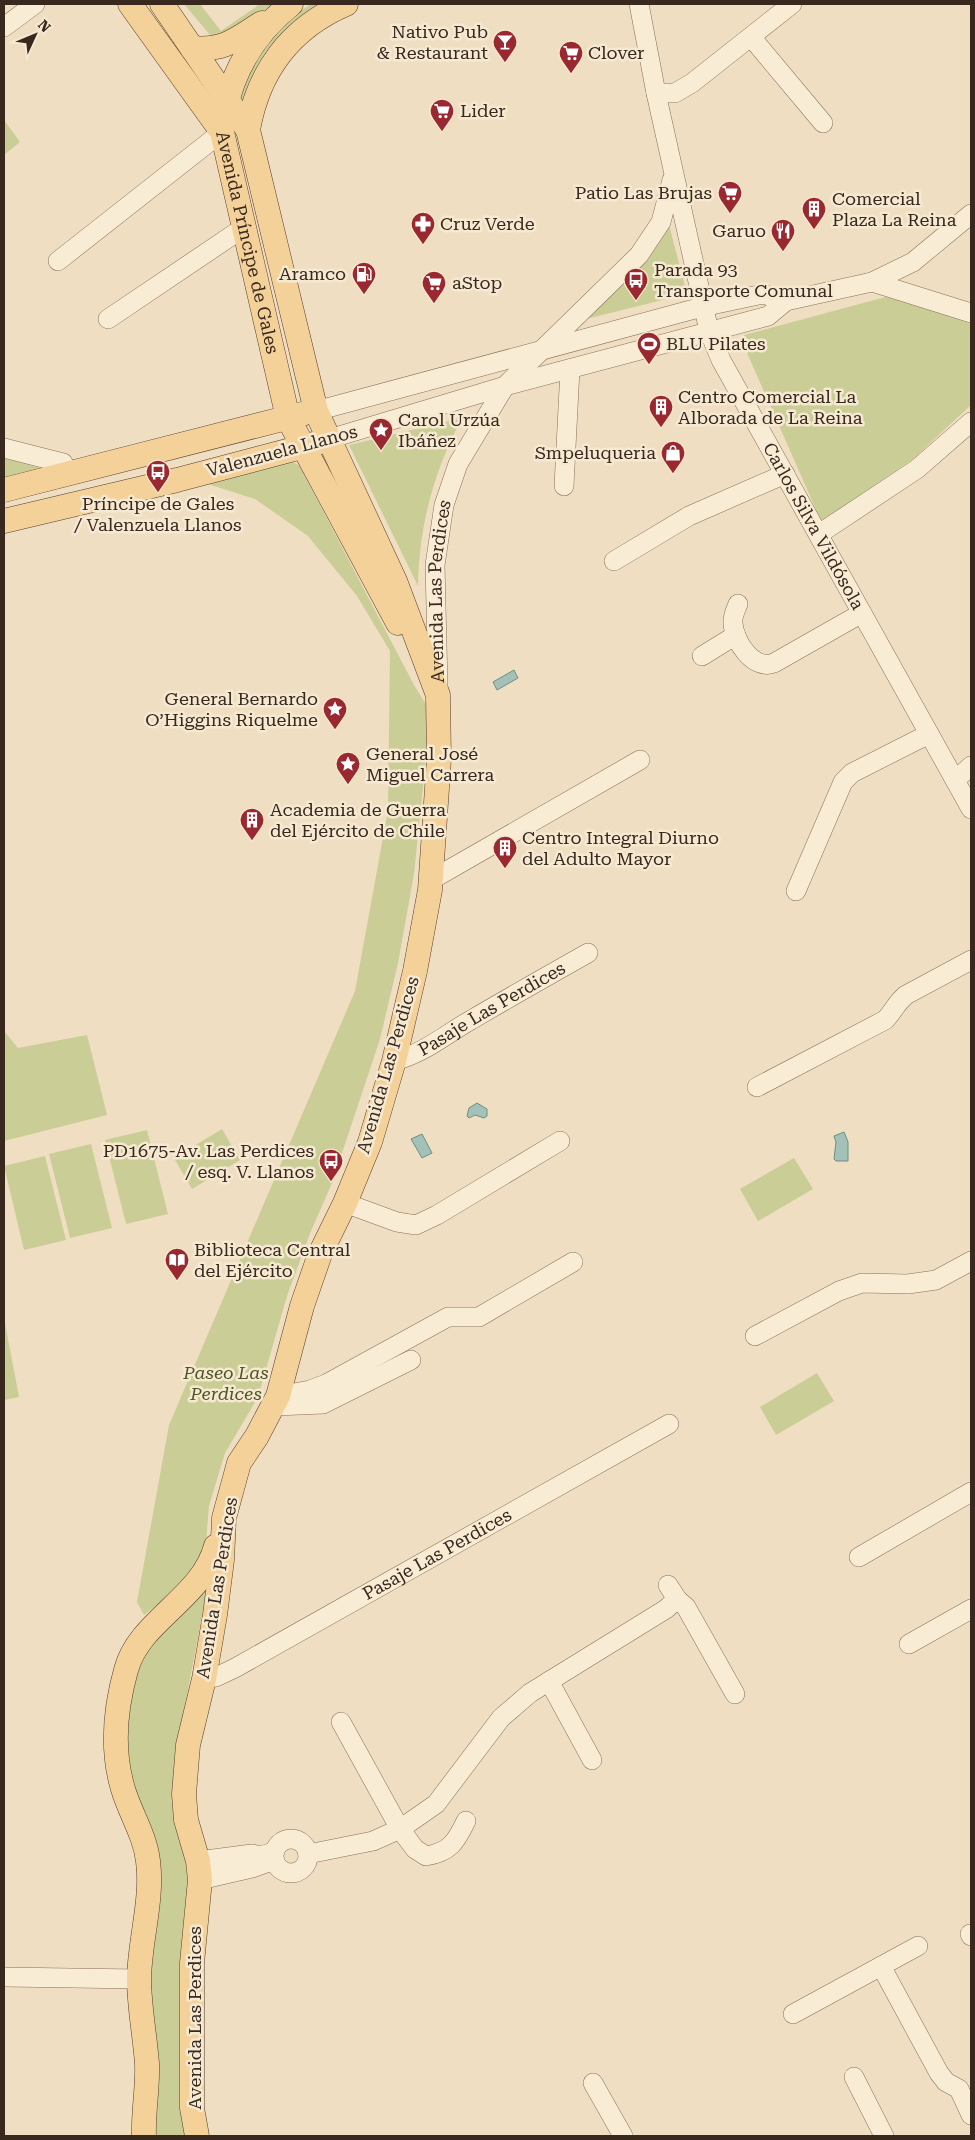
<svg xmlns="http://www.w3.org/2000/svg" width="975" height="2140" font-family="'Roboto Serif',serif">
<style>
.green{fill:#cacd95}
.water{fill:#a4c1b7;stroke:#6b8f84}
.lines{fill:none;stroke-linecap:round;stroke-linejoin:round}
.minor-casing{stroke:#896f59;stroke-width:20}
.major-casing{stroke:#563e2d;stroke-width:25}
.minor{stroke:#f9ecd5;stroke-width:19}
.major{stroke:#f3d199;stroke-width:24}
.labels{text-anchor:middle;stroke-width:5;stroke-linejoin:round;paint-order:stroke}
.poi-label{font-size:18px;fill:#38281d;stroke:#f6e9d1;text-anchor:start}
.street-label{font-size:18px;fill:#38281d;stroke:#f6e9d1}
.park-label{font-size:18px;font-style:italic;fill:#4c5523;stroke:#f6e9d1}
</style>
<rect width="100%" height="100%" fill="#efdec2"/>
<path class="green" d="M 184,4 L 200,4 L 221,31 L 260,4 L 274,4 L 216,42 Z
M 311,4 L 330,4 L 241,106 C 237,85 273,33 289,20 C 296,14 303,9 311,4 Z
M 4,120 L 20,142 L 4,155 Z
M 668,221 L 687,294 L 586,319 Z
M 893,295 L 971,324 L 971,405 L 913,459 L 821,521 L 748,355 L 744,335 Z
M 462,418 C 434,471 419,525 418,586 L 349,445 Z
M 4,457 L 56,473 L 4,488 Z
M 290,461 L 299,465 L 414,685 L 427,706 L 426,757 L 414,874 L 398,963 L 380,1039 L 332,1183 L 311,1231 L 287,1296 L 258,1397 L 225,1453 L 209,1506 L 205,1554 L 176,1590 L 144,1615 L 137,1602 L 169,1425 L 355,991 L 388,810 L 390,651 L 357,596 L 308,536 L 255,499 L 208,484 Z
M 4,1031 L 18,1048 L 87,1035 L 107,1115 L 4,1141 Z
M 222,1129 L 240,1160 L 192,1189 L 174,1158 Z
M 147,1130 L 168,1214 L 126,1224 L 105,1140 Z
M 91,1144 L 112,1228 L 70,1238 L 49,1154 Z
M 45,1156 L 66,1240 L 24,1250 L 4,1166 Z
M 794,1158 L 813,1189 L 758,1221 L 740,1189 Z
M 4,1318 L 19,1397 L 4,1400 Z
M 817,1373 L 834,1401 L 776,1435 L 760,1407 Z
M 213,1559 L 175,1757 L 182,1820 L 192,1860 L 192,2136 L 146,2136 L 140,1962 L 152,1884 L 117,1751 L 132,1664 Z"/>
<path class="water" d="M 514,670 L 518,678 L 497,690 L 493,682 Z
M 477,1103 L 487,1109 L 487,1116 L 484,1118 L 475,1115 L 469,1118 L 467,1116 L 469,1108 Z
M 844,1132 L 848,1142 L 848,1161 L 836,1161 L 834,1159 L 836,1142 L 834,1136 Z
M 422,1134 L 432,1153 L 422,1158 L 411,1139 Z"/>
<g class="lines">
<defs>
<g id="minor">
<path id="s1" d="M 639,4 L 656,93 L 709,331 L 721,360 L 971,809"/>
<path d="M 4,27 L 35,4"/>
<path d="M 751,37 L 823,123"/>
<path d="M 656,93 L 675,93 L 692,83 L 792,4"/>
<path d="M 58,261 L 222,132"/>
<path d="M 872,282 L 971,313"/>
<path d="M 108,319 L 243,228"/>
<path d="M 316,411 L 702,307 L 763,294 L 786,301"/>
<path d="M 329,439 L 505,386 L 768,316 L 786,301 L 872,282 L 913,262 L 971,214"/>
<path d="M 4,448 L 63,463 L 68,473"/>
<path d="M 564,486 L 570,369"/>
<path d="M 819,534 L 917,469 L 971,422"/>
<path d="M 614,561 L 689,516 L 785,474"/>
<path d="M 738,604 C 736,609 732,617 733,623 C 734,642 754,671 774,663 L 862,613"/>
<path d="M 702,656 L 736,635"/>
<path id="s2" d="M 438,686 L 435,565 L 444,505 L 458,464 L 505,386 L 639,255 L 661,222 L 672,180"/>
<path d="M 955,780 L 971,766"/>
<path d="M 431,880 L 640,760"/>
<path d="M 796,891 L 843,782 L 852,773 L 929,734"/>
<path id="s3" d="M 394,1061 C 423,1054 446,1034 471,1020 C 510,997 549,975 588,953"/>
<path d="M 757,1087 L 885,1020 C 893,1012 897,1002 906,995 L 971,960"/>
<path d="M 345,1203 L 397,1222 L 416,1225 L 437,1215 L 560,1141"/>
<path d="M 755,1336 L 839,1291 L 862,1283 L 908,1284 L 936,1280 L 971,1261"/>
<path d="M 278,1396 L 310,1390 L 326,1384 L 448,1317 L 479,1317 L 573,1262"/>
<path d="M 276,1406 L 323,1404 L 411,1360"/>
<path d="M 859,1557 L 971,1492"/>
<path d="M 677,1599 L 686,1607 L 735,1694"/>
<path d="M 909,1644 L 971,1609"/>
<path id="s4" d="M 204,1679 L 216,1677 L 235,1668 L 669,1424"/>
<path d="M 549,1681 L 592,1760"/>
<path d="M 341,1722 L 400,1829 L 415,1849 L 426,1856 C 450,1852 456,1842 466,1821"/>
<circle cx="291" cy="1856" r="17"/>
<path d="M 308,1854 L 373,1841 L 400,1829 L 436,1804 L 501,1718 L 530,1693 L 666,1609 L 677,1599 L 668,1585"/>
<path d="M 198,1861 L 252,1854 L 260,1856 L 274,1852"/>
<path d="M 200,1880 L 252,1868 L 274,1860"/>
<path d="M 970,1934 L 971,1936"/>
<path d="M 881,1966 L 939,2073 L 946,2082 L 959,2089 L 971,2115"/>
<path d="M 4,1977 L 139,1979"/>
<path d="M 793,2014 L 918,1946"/>
<path d="M 854,2077 L 884,2136"/>
<path d="M 593,2083 L 623,2136"/>
</g>
<g id="major">
<path id="s5" d="M 130,4 L 222,132 L 288,418 L 398,623"/>
<path d="M 162,4 L 248,130 L 316,411 L 395,581 L 438,695 L 439,759 L 430,890 L 415,971 L 394,1061 L 370,1142 L 345,1203 L 320,1254 L 302,1306 L 278,1396 L 257,1436 L 239,1463 L 224,1518 L 222,1560 L 215,1615 L 204,1679 L 188,1745 L 184,1794 L 186,1820 L 198,1861 L 200,1880 L 192,1963 L 192,2108 L 197,2136"/>
<path d="M 192,48 C 225,51 236,39 262,23"/>
<path d="M 225,110 C 234,68 257,31 291,4"/>
<path d="M 248,130 C 258,72 290,28 346,4"/>
<path d="M 4,490 L 302,414"/>
<path d="M 4,521 L 177,480 L 317,443"/>
<path d="M 144,2136 C 143,2112 148,2088 147,2064 C 145,2036 139,2006 139,1978 C 140,1939 153,1899 148,1861 C 145,1835 130,1813 123,1789 C 111,1749 115,1709 126,1670 C 139,1620 202,1599 216,1546"/>
</g>
</defs>
<use href="#minor" class="minor-casing"/>
<use href="#major" class="major-casing"/>
<use href="#minor" class="minor"/>
<use href="#major" class="major"/>
</g>
<defs>
<symbol id="bar-pin" viewBox="-11 -11 22 30"><path d="M0 17L-7.5 6A9.5 9.5 0 1 1 7.5 6Z" fill="#992830" stroke="#f6e9d1"/><path d="M-6-5H6L.8 .8V4.5H3.5V6h-7V4.5H-.8V.8Z" fill="#fff"/></symbol>
<symbol id="supermarket-pin" viewBox="-11 -11 22 30"><path d="M0 17L-7.5 6A9.5 9.5 0 1 1 7.5 6Z" fill="#992830" stroke="#f6e9d1"/><path d="M-6-5.5h2.5l.6 2H6L4.5 2H-2.5L-4.4-4H-6ZM-1.5 3.2a1.3 1.3 0 1 0 .1 0ZM3 3.2a1.3 1.3 0 1 0 .1 0Z" fill="#fff"/></symbol>
<symbol id="building-pin" viewBox="-11 -11 22 30"><path d="M0 17L-7.5 6A9.5 9.5 0 1 1 7.5 6Z" fill="#992830" stroke="#f6e9d1"/><path d="M-4-6H4V6H1V3H-1V6H-4ZM-2.5-4.3h1.7v1.8h-1.7ZM.8-4.3h1.7v1.8H.8ZM-2.5-1h1.7V.8h-1.7ZM.8-1h1.7V.8H.8Z" fill="#fff"/></symbol>
<symbol id="pharmacy-pin" viewBox="-11 -11 22 30"><path d="M0 17L-7.5 6A9.5 9.5 0 1 1 7.5 6Z" fill="#992830" stroke="#f6e9d1"/><path d="M-2-6h4v4h4v4h-4v4h-4v-4h-4v-4h4Z" fill="#fff"/></symbol>
<symbol id="restaurant-pin" viewBox="-11 -11 22 30"><path d="M0 17L-7.5 6A9.5 9.5 0 1 1 7.5 6Z" fill="#992830" stroke="#f6e9d1"/><path d="M-5-6h1v4h1v-4h1v4h1v-4h1v5L-1.5 .5V6h-2V.5L-5-1ZM5-6V6H3V1.5H1.5Q1.5-4 5-6Z" fill="#fff"/></symbol>
<symbol id="fuel-pin" viewBox="-11 -11 22 30"><path d="M0 17L-7.5 6A9.5 9.5 0 1 1 7.5 6Z" fill="#992830" stroke="#f6e9d1"/><path d="M-5.5-6h7V0h2V4h1.3V-2.5L3-4.5l.8-.8L6-3V5H2.5V1h-1V6h-7ZM-4.2-4.7v3.2H.2V-4.7Z" fill="#fff"/></symbol>
<symbol id="bus-pin" viewBox="-11 -11 22 30"><path d="M0 17L-7.5 6A9.5 9.5 0 1 1 7.5 6Z" fill="#992830" stroke="#f6e9d1"/><path d="M-5-6H5V4H4V6H2V4H-2V6H-4V4H-5ZM-3.5-4V0h7V-4ZM-3.5 1.2v1.5H-2V1.2ZM2 1.2v1.5H3.5V1.2Z" fill="#fff"/></symbol>
<symbol id="stadium-pin" viewBox="-11 -11 22 30"><path d="M0 17L-7.5 6A9.5 9.5 0 1 1 7.5 6Z" fill="#992830" stroke="#f6e9d1"/><path d="M0-5a6.5 5 0 1 0 0 10a6.5 5 0 1 0 0-10ZM-3.5-1.8h7v3.6h-7Z" fill="#fff"/></symbol>
<symbol id="sight-pin" viewBox="-11 -11 22 30"><path d="M0 17L-7.5 6A9.5 9.5 0 1 1 7.5 6Z" fill="#992830" stroke="#f6e9d1"/><path d="M0-6L1.8-2.2L6-1.7L2.9 1.2L3.7 5.4L0 3.3L-3.7 5.4L-2.9 1.2L-6-1.7L-1.8-2.2Z" fill="#fff"/></symbol>
<symbol id="shop-pin" viewBox="-11 -11 22 30"><path d="M0 17L-7.5 6A9.5 9.5 0 1 1 7.5 6Z" fill="#992830" stroke="#f6e9d1"/><path d="M-5-2.5h2.3a2.7 3.5 0 0 1 5.4 0H5L5.5 6h-11ZM-1.5-2.5h3a1.5 2.3 0 0 0-3 0Z" fill="#fff"/></symbol>
<symbol id="library-pin" viewBox="-11 -11 22 30"><path d="M0 17L-7.5 6A9.5 9.5 0 1 1 7.5 6Z" fill="#992830" stroke="#f6e9d1"/><path d="M-6-4Q-3-5.5-.7-3.5V5Q-3 3-6 4ZM6-4Q3-5.5 .7-3.5V5Q3 3 6 4Z" fill="#fff"/></symbol>
</defs>
<g fill-rule="evenodd">
<use href="#bar-pin" x="491" y="28" width="28" height="38"/>
<use href="#supermarket-pin" x="557" y="39" width="28" height="38"/>
<use href="#supermarket-pin" x="428" y="97" width="28" height="38"/>
<use href="#supermarket-pin" x="716" y="179" width="28" height="38"/>
<use href="#building-pin" x="800" y="195" width="28" height="38"/>
<use href="#pharmacy-pin" x="409" y="210" width="28" height="38"/>
<use href="#restaurant-pin" x="769" y="217" width="28" height="38"/>
<use href="#fuel-pin" x="350" y="260" width="28" height="38"/>
<use href="#bus-pin" x="622" y="266" width="28" height="38"/>
<use href="#supermarket-pin" x="420" y="269" width="28" height="38"/>
<use href="#stadium-pin" x="635" y="330" width="28" height="38"/>
<use href="#building-pin" x="647" y="393" width="28" height="38"/>
<use href="#sight-pin" x="367" y="416" width="28" height="38"/>
<use href="#shop-pin" x="659" y="439" width="28" height="38"/>
<use href="#bus-pin" x="144" y="458" width="28" height="38"/>
<use href="#sight-pin" x="321" y="695" width="28" height="38"/>
<use href="#sight-pin" x="334" y="750" width="28" height="38"/>
<use href="#building-pin" x="238" y="806" width="28" height="38"/>
<use href="#building-pin" x="491" y="834" width="28" height="38"/>
<use href="#bus-pin" x="317" y="1147" width="28" height="38"/>
<use href="#library-pin" x="163" y="1246" width="28" height="38"/>
</g>
<g class="labels">
<g class="poi-label">
<text x="488" y="38" text-anchor="end">Nativo Pub<tspan x="488" dy="21">&amp; Restaurant</tspan></text>
<text x="588" y="59">Clover</text>
<text x="460" y="117">Lider</text>
<text x="712" y="199" text-anchor="end">Patio Las Brujas</text>
<text x="832" y="205">Comercial<tspan x="832" dy="21">Plaza La Reina</tspan></text>
<text x="440" y="230">Cruz Verde</text>
<text x="766" y="237" text-anchor="end">Garuo</text>
<text x="654" y="276">Parada 93<tspan x="654" dy="21">Transporte Comunal</tspan></text>
<text x="346" y="280" text-anchor="end">Aramco</text>
<text x="452" y="289">aStop</text>
<text x="666" y="350">BLU Pilates</text>
<text x="678" y="403">Centro Comercial La<tspan x="678" dy="21">Alborada de La Reina</tspan></text>
<text x="398" y="426">Carol Urzúa<tspan x="398" dy="21">Ibáñez</tspan></text>
<text x="656" y="459" text-anchor="end">Smpeluqueria</text>
<text x="158" y="510" text-anchor="middle">Príncipe de Gales<tspan x="158" dy="21">/ Valenzuela Llanos</tspan></text>
<text x="318" y="705" text-anchor="end">General Bernardo<tspan x="318" dy="21">O’Higgins Riquelme</tspan></text>
<text x="366" y="760">General José<tspan x="366" dy="21">Miguel Carrera</tspan></text>
<text x="270" y="816">Academia de Guerra<tspan x="270" dy="21">del Ejército de Chile</tspan></text>
<text x="522" y="844">Centro Integral Diurno<tspan x="522" dy="21">del Adulto Mayor</tspan></text>
<text x="314" y="1157" text-anchor="end">PD1675-Av. Las Perdices<tspan x="314" dy="21">/ esq. V. Llanos</tspan></text>
<text x="194" y="1256">Biblioteca Central<tspan x="194" dy="21">del Ejército</tspan></text>
</g>
<g class="street-label">
<text dy="6" stroke="none"><textPath href="#s5" startOffset="271">Avenida Príncipe de Gales</textPath></text>
<text transform="translate(282 451) rotate(-15)" y="6">Valenzuela Llanos</text>
<text dy="6" stroke="none"><textPath href="#s1" startOffset="556">Carlos Silva Vildósola</textPath></text>
<text dy="6" stroke="none"><textPath href="#s2" startOffset="95">Avenida Las Perdices</textPath></text>
<text dy="6" stroke="none"><textPath href="#s3" startOffset="111">Pasaje Las Perdices</textPath></text>
<text transform="translate(388 1065) rotate(-74)" y="6">Avenida Las Perdices</text>
<text dy="6" stroke="none"><textPath href="#s4" startOffset="265">Pasaje Las Perdices</textPath></text>
<text transform="translate(217 1588) rotate(-81)" y="6">Avenida Las Perdices</text>
<text transform="translate(195 2018) rotate(-90)" y="6">Avenida Las Perdices</text>
</g>
<g class="park-label">
<text x="226" y="1379">Paseo Las<tspan x="226" dy="21">Perdices</tspan></text>
</g>
</g>
<rect width="975" height="2140" fill="none" stroke="#38281d" stroke-width="10"/>
<g transform="translate(35 35) rotate(46)" stroke="#f6e9d1" stroke-width="4" paint-order="stroke">
<path d="M0-4L9 19L0 12L-9 19Z" fill="#38281d"/>
<text y="-8" font-size="14" font-weight="bold" text-anchor="middle" fill="#38281d">N</text>
</g>
</svg>
